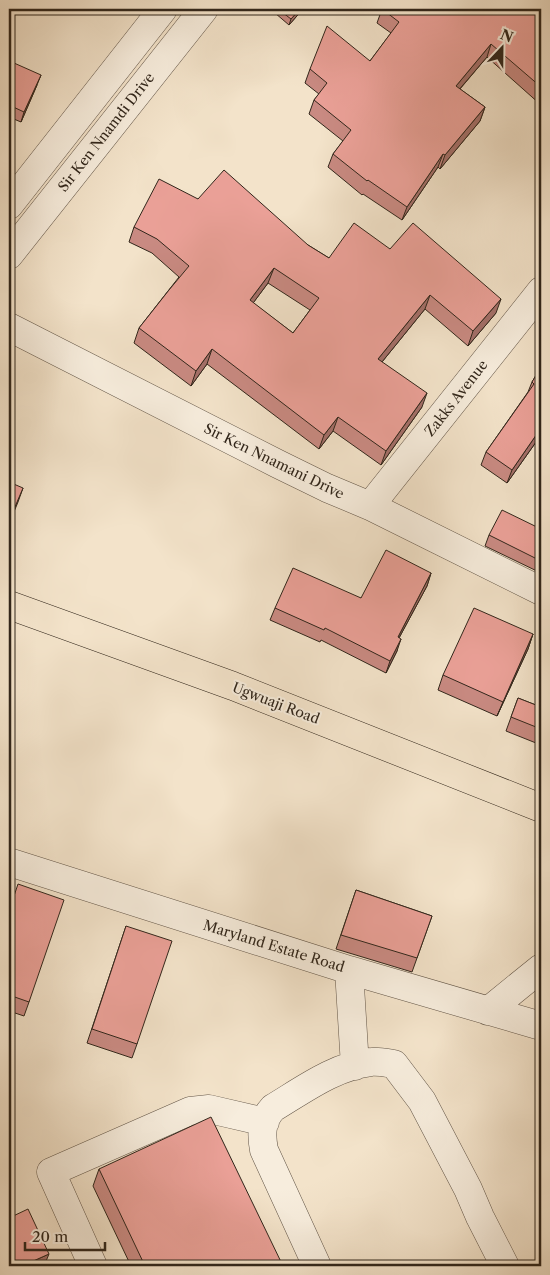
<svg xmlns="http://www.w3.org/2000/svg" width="550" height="1275" font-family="'Libre Caslon Text',serif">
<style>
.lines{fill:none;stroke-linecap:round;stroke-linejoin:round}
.minor-casing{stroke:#625547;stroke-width:29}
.major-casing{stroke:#31261b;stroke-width:29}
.minor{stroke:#f7eddd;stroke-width:28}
.major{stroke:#f3e3ca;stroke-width:28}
.wall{fill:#c98a82;stroke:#31261b;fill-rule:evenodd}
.shaded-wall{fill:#a4706a;stroke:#31261b}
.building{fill:#eaa097;stroke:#31261b;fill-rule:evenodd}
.labels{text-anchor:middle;stroke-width:4;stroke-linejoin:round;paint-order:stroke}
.street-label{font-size:14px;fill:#31261b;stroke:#f7eddd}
</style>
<rect width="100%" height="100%" fill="#f3e3ca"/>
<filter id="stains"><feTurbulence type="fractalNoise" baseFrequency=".004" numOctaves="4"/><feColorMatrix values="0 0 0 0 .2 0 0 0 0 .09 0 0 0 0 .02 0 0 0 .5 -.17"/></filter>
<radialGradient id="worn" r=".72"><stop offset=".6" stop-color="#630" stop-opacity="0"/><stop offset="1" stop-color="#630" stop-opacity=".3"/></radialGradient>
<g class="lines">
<defs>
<path id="minor" d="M 9,205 L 163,9
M 9,255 L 204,9
M 9,327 L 278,464 L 327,488 L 370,506 L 541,591
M 370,506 L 541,291
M 9,862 L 349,970 L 541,1026
M 349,970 L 355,1066
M 488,1011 L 541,968
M 93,1266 L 51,1172 L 190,1111 L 209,1109 L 265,1122
M 317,1266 L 264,1150 C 261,1134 261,1121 273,1108 C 303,1090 335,1066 371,1062 C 378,1061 387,1063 394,1064 L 422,1101 L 468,1189 L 480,1217 L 505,1266"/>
<path id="major" d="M 9,605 L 233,686 L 541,808"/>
</defs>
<use href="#minor" class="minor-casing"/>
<use href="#major" class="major-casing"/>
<use href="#minor" class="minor"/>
<use href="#major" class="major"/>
</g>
<path class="wall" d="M 277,9 L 303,9 L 289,25 L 275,13 Z
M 382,9 L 541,9 L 541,105 L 487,57 L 460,89 L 485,107 L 480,121 L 440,169 L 438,167 L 402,220 L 363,194 L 362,195 L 328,167 L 333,154 L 343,141 L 309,114 L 314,100 L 319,94 L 305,83 L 310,69 L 370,61 L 391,33 L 377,23 Z
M 9,75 L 37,85 L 21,122 L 9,117 Z
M 198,199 L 308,245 L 329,258 L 390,249 L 496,313 L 468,346 L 425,309 L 382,362 L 422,407 L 381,465 L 333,431 L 319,449 L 207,364 L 191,386 L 134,343 L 139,328 L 179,277 L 152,253 L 129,242 L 134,227 ZM 268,283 L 310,310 L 293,333 L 253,303 Z
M 541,367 L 541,435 L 507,483 L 481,465 L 486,452 L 528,392 L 532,382 Z
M 541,529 L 541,573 L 485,546 L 489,535 Z
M 431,573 L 427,586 L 399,638 L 397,651 L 386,673 L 321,640 L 320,642 L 270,620 L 275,608 L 361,598 Z
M 533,634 L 528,649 L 497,716 L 438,690 L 443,675 Z
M 518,698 L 541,707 L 541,745 L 506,731 Z
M 356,890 L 432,916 L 412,972 L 336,949 Z
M 9,911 L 29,1002 L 24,1016 L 9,1011 Z
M 126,926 L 137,1044 L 132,1058 L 87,1043 Z
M 99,1169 L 283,1266 L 131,1266 L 93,1186 Z"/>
<path class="shaded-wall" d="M 300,9 L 303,9 L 289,25 L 291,19 Z
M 491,44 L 487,57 L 451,99 L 456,86 Z
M 41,75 L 37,85 L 21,122 L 24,112 Z
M 485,107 L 480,121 L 440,169 L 445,155 Z
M 443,154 L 438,167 L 402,220 L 407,207 Z
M 274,268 L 268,283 L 245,314 L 250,300 Z
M 430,295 L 425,309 L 373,373 L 378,359 Z
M 501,299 L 496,313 L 468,346 L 473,331 Z
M 212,349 L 207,364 L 191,386 L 196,371 Z
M 427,393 L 422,407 L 381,465 L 386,451 Z
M 338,417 L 333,431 L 319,449 L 324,435 Z
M 541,428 L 541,435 L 507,483 L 512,470 Z
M 23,488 L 18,502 L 9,524 L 9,521 Z
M 431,573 L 427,586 L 393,649 L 398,637 Z
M 533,634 L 528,649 L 497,716 L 503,702 Z
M 401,639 L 397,651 L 386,673 L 390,661 Z
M 49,1254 L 44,1266 L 22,1266 Z"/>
<path class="building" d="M 278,9 L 300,9 L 291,19 Z
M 382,9 L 541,9 L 541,87 L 491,44 L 456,86 L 485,107 L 445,155 L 443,154 L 407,207 L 368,180 L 367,181 L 333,154 L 351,130 L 314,100 L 327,83 L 310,69 L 327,26 L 370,61 L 399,22 Z
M 14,63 L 41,75 L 24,112 L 9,105 L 9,75 Z
M 224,170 L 308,245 L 329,258 L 354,223 L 390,249 L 413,223 L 501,299 L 473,331 L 430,295 L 378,359 L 427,393 L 386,451 L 338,417 L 324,435 L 212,349 L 196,371 L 139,328 L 169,290 L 189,266 L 157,239 L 134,227 L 159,179 L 198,199 ZM 274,268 L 319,298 L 293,333 L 250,300 Z
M 541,367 L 541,428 L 512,470 L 486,452 L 534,384 L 532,382 Z
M 9,482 L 23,488 L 9,521 Z
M 502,510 L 541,529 L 541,561 L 489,535 Z
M 386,550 L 431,573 L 398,637 L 401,639 L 390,661 L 325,628 L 324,630 L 275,608 L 293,568 L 361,598 Z
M 474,608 L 533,634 L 503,702 L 443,675 Z
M 518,698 L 541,707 L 541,729 L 511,717 Z
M 18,884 L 64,900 L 29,1002 L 9,995 L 9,911 Z
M 356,890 L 432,916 L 417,958 L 341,935 Z
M 126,926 L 172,941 L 137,1044 L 92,1029 Z
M 211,1117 L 283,1266 L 145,1266 L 99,1169 Z
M 28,1209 L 49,1254 L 22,1266 L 9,1266 L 9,1218 Z"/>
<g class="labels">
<g class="street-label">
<text transform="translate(106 132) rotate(-52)" y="5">Sir Ken Nnamdi Drive</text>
<text transform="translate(456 398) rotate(-52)" y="5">Zakks Avenue</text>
<text transform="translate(274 461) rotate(26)" y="5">Sir Ken Nnamani Drive</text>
<text transform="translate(276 703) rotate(21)" y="5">Ugwuaji Road</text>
<text transform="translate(274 946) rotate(17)" y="5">Maryland Estate Road</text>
</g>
</g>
<rect width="550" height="1275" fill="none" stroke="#f3e3ca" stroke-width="30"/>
<rect x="10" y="10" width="530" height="1255" fill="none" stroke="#31261b" stroke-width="2.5"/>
<rect x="15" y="15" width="520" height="1245" fill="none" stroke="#31261b"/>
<g transform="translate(502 48) rotate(22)" stroke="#f7eddd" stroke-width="4" paint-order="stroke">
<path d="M0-4L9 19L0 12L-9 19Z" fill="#31261b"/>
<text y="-8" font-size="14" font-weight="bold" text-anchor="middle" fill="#31261b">N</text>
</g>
<path d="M25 1242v8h80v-8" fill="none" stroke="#31261b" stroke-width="2.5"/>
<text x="32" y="1242" font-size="15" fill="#31261b" stroke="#f7eddd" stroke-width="4" paint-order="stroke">20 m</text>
<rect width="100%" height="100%" filter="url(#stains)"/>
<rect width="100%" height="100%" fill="url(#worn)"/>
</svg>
